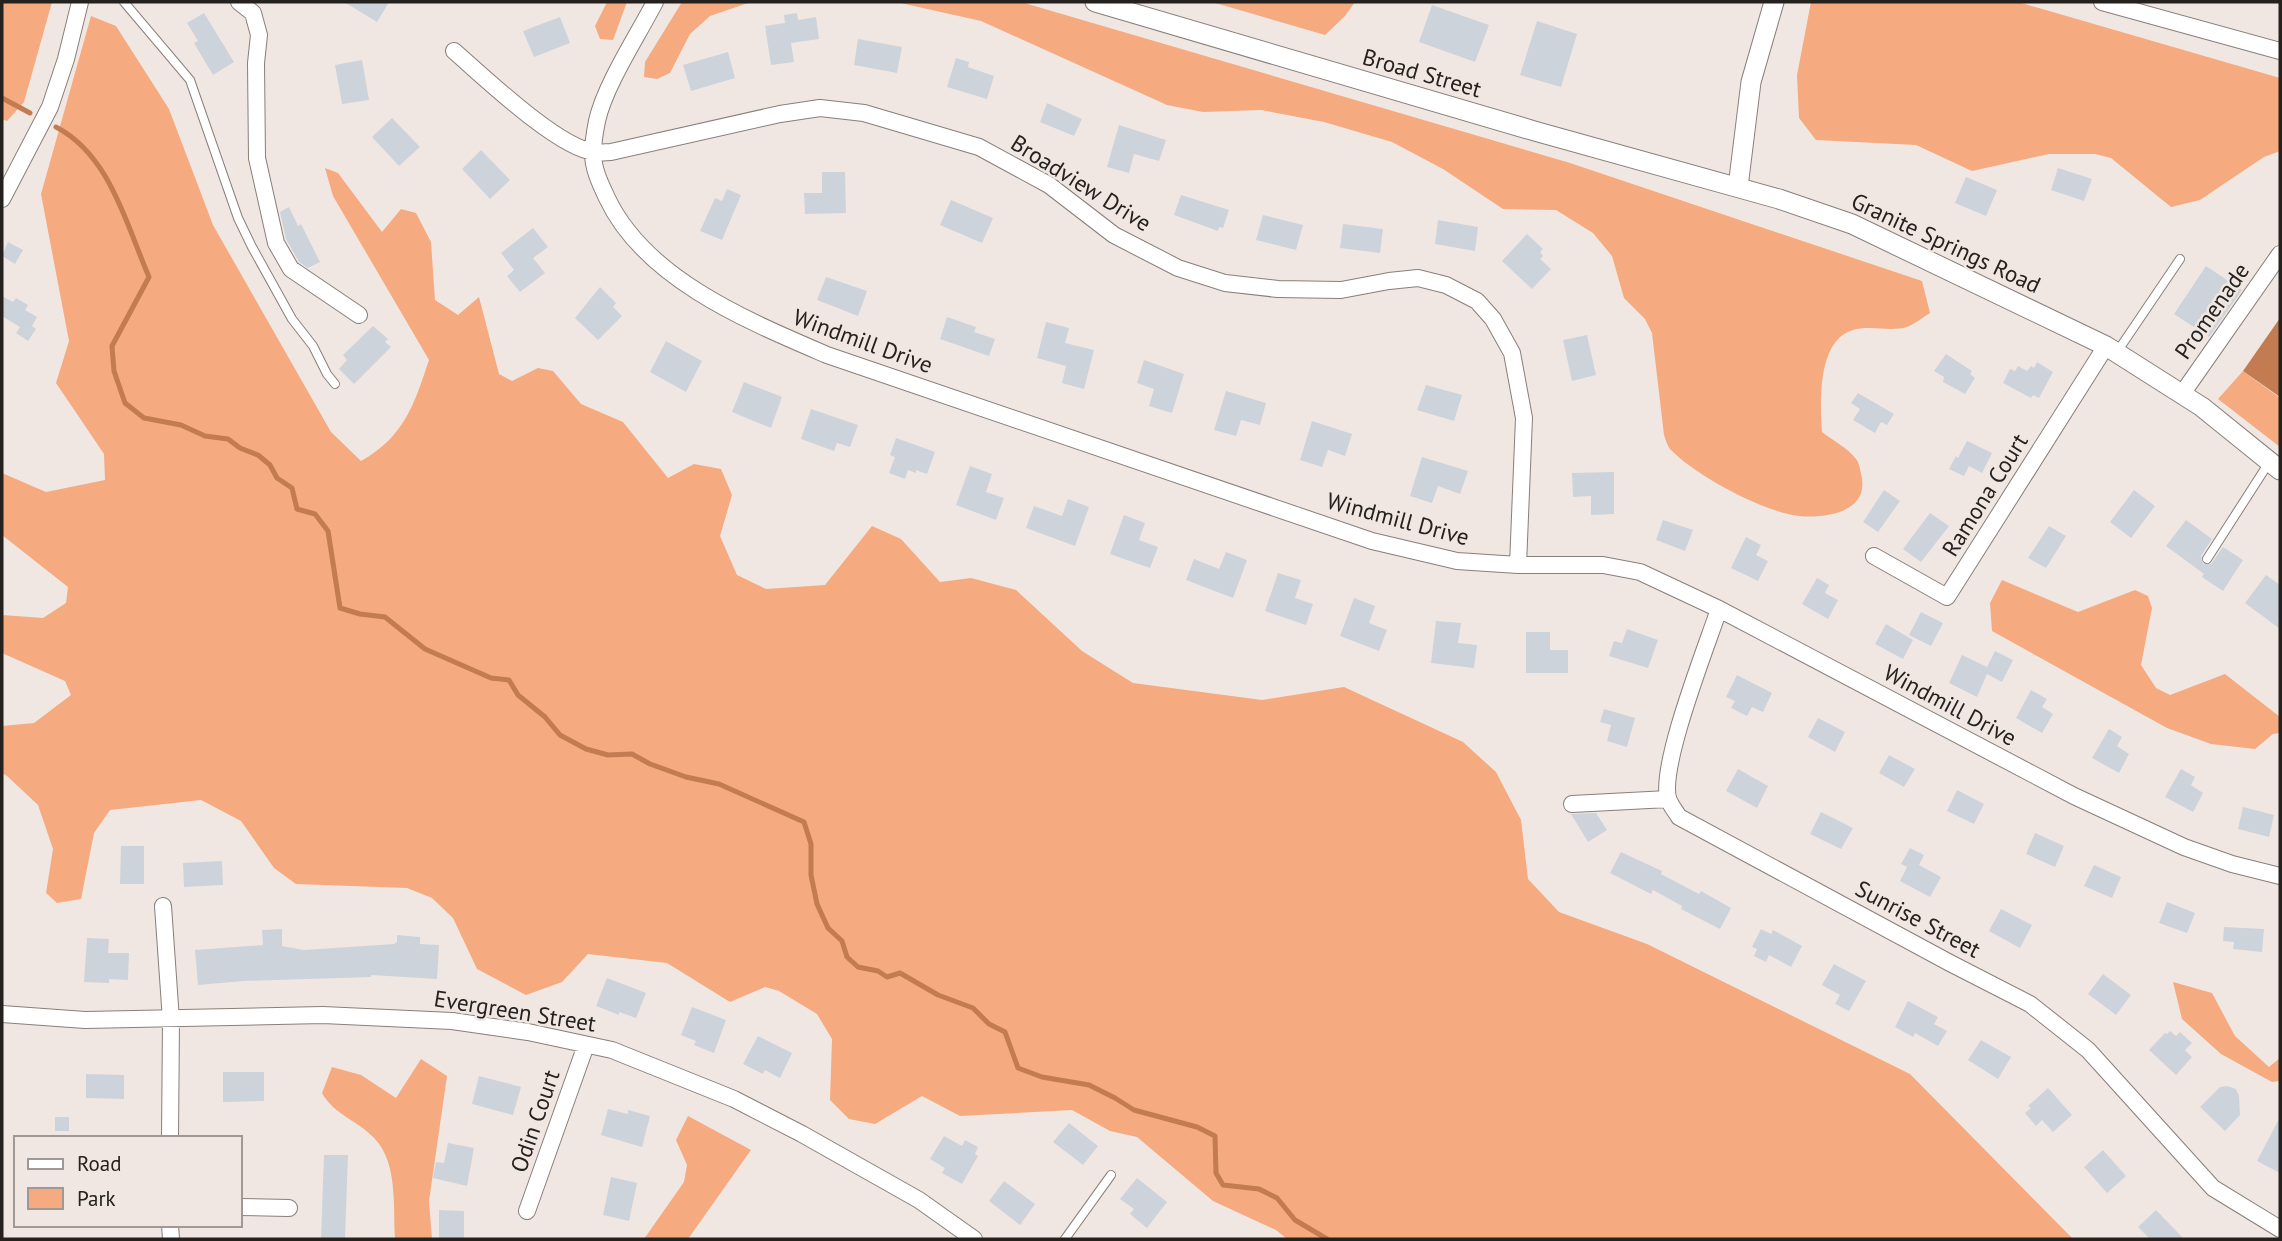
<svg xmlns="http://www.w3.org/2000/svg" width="2282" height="1241" font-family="'PT Sans',sans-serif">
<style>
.green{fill:#f5aa80}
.water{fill:#c37b51}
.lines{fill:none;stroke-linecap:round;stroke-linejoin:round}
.stream{stroke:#c37b51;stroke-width:5}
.building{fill:#cdd3db}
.service-casing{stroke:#887f7a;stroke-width:10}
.minor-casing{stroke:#887f7a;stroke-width:18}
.tertiary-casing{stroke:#887f7a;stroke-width:21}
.service{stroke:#fff;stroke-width:8}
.minor{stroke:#fff;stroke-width:16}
.tertiary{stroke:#fff;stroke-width:19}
.labels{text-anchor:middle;stroke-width:5;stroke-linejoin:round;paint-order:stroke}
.street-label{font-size:23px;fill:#25211f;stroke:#f1e7e2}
</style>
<rect width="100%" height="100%" fill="#f1e7e2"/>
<path class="green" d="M 2,2 L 52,2 L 24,102 L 7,121 L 2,119 Z
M 607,2 L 627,2 L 613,40 L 600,39 L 595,26 Z
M 682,2 L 751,2 L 710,16 L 690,34 L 670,73 L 657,79 L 644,77 L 645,62 Z
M 896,2 L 1021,2 L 1570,163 L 1922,281 L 1930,313 C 1923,317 1915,324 1907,327 C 1890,332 1870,325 1853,330 C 1817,340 1820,403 1822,432 C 1832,440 1848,448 1856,459 C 1859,462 1860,469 1861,474 C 1871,511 1827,519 1799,516 C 1763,512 1695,475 1671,450 C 1667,446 1666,440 1664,435 L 1652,333 L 1645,319 L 1624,298 L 1612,256 L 1593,233 L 1556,210 L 1503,209 L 1443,169 L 1392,142 L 1324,122 L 1261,110 L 1203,112 L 1167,105 L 981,21 Z
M 1212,2 L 1355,2 L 1345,16 L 1325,35 Z
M 1811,2 L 2018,2 L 2280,78 L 2280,151 L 2264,157 L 2200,200 L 2171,207 L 2111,158 L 2095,154 L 2049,154 L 1972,171 L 1916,145 L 1816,140 L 1799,118 L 1797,75 Z
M 91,16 L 116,26 L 169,109 L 213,225 L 331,432 L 361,461 C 404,437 414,405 429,360 L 333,196 L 325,168 L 338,173 L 382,232 L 401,209 L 416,213 L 431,242 L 435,300 L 458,315 L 479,297 L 499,374 L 512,381 L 538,368 L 553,371 L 581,404 L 623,422 L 668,478 L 694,464 L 721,469 L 732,495 L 720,536 L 737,575 L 766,589 L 825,585 L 872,526 L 901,539 L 940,582 L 971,578 L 1016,590 L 1082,651 L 1133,683 L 1262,700 L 1344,687 L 1463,742 L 1496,772 L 1521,820 L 1528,879 L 1559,912 L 1647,944 L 1910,1074 L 2073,1239 L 1287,1239 L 1276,1230 L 1213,1201 L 1137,1137 L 1110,1131 L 1072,1110 L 960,1116 L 922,1096 L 875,1124 L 849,1119 L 830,1100 L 832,1039 L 817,1014 L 779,991 L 765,987 L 730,1002 L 667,963 L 588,954 L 562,982 L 526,995 L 477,969 L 453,918 L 432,898 L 407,888 L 296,884 L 274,868 L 241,821 L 201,800 L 110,810 L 94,833 L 81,899 L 57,903 L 46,893 L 53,849 L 38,805 L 7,776 L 2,773 L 2,726 L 34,723 L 71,695 L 65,681 L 2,653 L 2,615 L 43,618 L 66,603 L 68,587 L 2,535 L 2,473 L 46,492 L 105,480 L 104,454 L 56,383 L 69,341 L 41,194 Z
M 2243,371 L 2280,398 L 2280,447 L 2218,399 Z
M 2002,580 L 2078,612 L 2135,590 L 2148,596 L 2152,608 L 2141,665 L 2156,688 L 2170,695 L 2225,674 L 2280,717 L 2280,733 L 2273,734 L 2255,749 L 2211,744 L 2167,728 L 1992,631 L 1990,603 Z
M 2173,982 L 2212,993 L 2235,1036 L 2269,1067 L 2280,1058 L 2280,1081 L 2272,1082 L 2221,1054 L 2182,1019 Z
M 421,1059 L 447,1076 L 429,1201 L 432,1239 L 395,1239 C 393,1208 398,1163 375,1139 C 359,1121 334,1115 322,1093 L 332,1067 L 361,1075 L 396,1098 Z
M 688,1116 L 751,1150 L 688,1239 L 644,1239 L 684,1182 L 687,1165 L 676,1140 Z"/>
<path class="water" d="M 2280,318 L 2280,397 L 2243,371 Z"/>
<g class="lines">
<path class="stream" d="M 2,98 L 30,113
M 56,127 C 110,155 126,224 149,277 L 112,346 L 114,371 L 125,403 L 144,418 L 181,425 L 205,436 L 228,439 L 240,448 L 258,455 L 270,465 L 277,478 L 292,488 L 297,509 L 315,514 L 328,531 L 340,608 L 360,614 L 385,617 L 425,649 L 491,678 L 509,680 L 518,695 L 545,717 L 560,735 L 586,749 L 608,755 L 632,754 L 650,764 L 686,777 L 719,784 L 804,822 L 811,844 L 811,875 L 817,904 L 828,928 L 842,941 L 847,957 L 858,967 L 878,971 L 887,977 L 900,973 L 938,995 L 973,1008 L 989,1024 L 1005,1032 L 1018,1068 L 1042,1077 L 1089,1085 L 1115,1098 L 1134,1110 L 1197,1127 L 1215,1136 L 1216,1173 L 1223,1185 L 1259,1189 L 1277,1198 L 1295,1220 L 1327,1239"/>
</g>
<path class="building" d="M 344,2 L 389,2 L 377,22 Z
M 1432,5 L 1489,25 L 1475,62 L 1419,42 Z
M 204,13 L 234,62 L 213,75 L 194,43 L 198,41 L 187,23 Z
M 797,13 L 798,20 L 816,17 L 819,39 L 791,43 L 794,62 L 771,65 L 765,26 L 785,23 L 784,15 Z
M 560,17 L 570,43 L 534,57 L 523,31 Z
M 1537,21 L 1577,34 L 1561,87 L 1520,75 Z
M 858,39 L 902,47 L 897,73 L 854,65 Z
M 728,52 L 735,78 L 691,91 L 683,65 Z
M 956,58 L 969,62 L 968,67 L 994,76 L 987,99 L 947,87 Z
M 362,60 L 369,100 L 342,104 L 335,65 Z
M 1047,103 L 1082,119 L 1074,136 L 1040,122 Z
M 392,118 L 420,147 L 399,166 L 372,137 Z
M 1119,125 L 1166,140 L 1159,161 L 1134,154 L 1129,173 L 1107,167 Z
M 481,150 L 510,180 L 490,199 L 462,169 Z
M 2058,168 L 2092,179 L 2084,201 L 2051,190 Z
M 822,172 L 845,172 L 846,213 L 805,214 L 804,193 L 822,193 Z
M 1966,177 L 1997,190 L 1986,216 L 1955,203 Z
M 727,189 L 741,195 L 722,240 L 700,231 L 715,198 L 722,201 Z
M 1181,195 L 1229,210 L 1223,228 L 1219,227 L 1218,231 L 1174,215 Z
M 951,200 L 993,218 L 982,243 L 940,225 Z
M 289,207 L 298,226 L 301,224 L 320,262 L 308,268 L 299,262 L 286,239 L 280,212 Z
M 1263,215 L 1303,225 L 1296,250 L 1256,240 Z
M 1438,220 L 1478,227 L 1475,251 L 1435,244 Z
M 1343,224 L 1383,229 L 1380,253 L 1340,248 Z
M 533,228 L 548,247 L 533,258 L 545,273 L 520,292 L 507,276 L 514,270 L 501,253 Z
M 1527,234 L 1543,249 L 1540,252 L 1543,256 L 1540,259 L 1551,269 L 1532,289 L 1502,261 Z
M 8,242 L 23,250 L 15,264 L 2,256 Z
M 2206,266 L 2242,290 L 2209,337 L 2174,314 Z
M 826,277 L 867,291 L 858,316 L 817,300 Z
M 600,287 L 616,303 L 613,307 L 622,316 L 598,340 L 575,318 Z
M 2,296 L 13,302 L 16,298 L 28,305 L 25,310 L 37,317 L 32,326 L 36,329 L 28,341 L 16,333 L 20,327 L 2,316 Z
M 947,317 L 976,327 L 974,332 L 995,339 L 989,356 L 940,339 Z
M 1046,322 L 1069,328 L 1065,343 L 1094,350 L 1084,389 L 1062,383 L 1066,366 L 1037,358 Z
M 373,326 L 388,339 L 385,342 L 391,347 L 354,384 L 339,369 L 347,360 L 343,355 Z
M 1587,335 L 1596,375 L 1572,381 L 1563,340 Z
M 666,341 L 702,361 L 686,392 L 650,372 Z
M 1946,354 L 1972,371 L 1970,374 L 1975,378 L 1965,394 L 1943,382 L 1944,377 L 1934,371 Z
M 1144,360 L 1184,374 L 1172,413 L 1149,406 L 1154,389 L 1137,383 Z
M 2037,362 L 2053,372 L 2039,398 L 2033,395 L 2031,398 L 2003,383 L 2010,369 L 2015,371 L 2018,366 L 2027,371 L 2031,366 L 2034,368 Z
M 744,382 L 782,397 L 771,428 L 732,412 Z
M 1426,385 L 1462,395 L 1454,421 L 1417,410 Z
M 1226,391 L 1266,403 L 1260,425 L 1241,420 L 1236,436 L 1214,430 Z
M 1858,393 L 1894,414 L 1887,425 L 1881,422 L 1875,433 L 1853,420 L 1860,409 L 1851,403 Z
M 811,409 L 858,425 L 850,447 L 837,443 L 834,451 L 801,439 Z
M 1312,421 L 1352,434 L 1345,456 L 1328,450 L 1322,467 L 1300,460 Z
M 896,438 L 935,452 L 927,474 L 916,470 L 916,473 L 908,470 L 905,479 L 889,473 L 895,457 L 890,455 Z
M 1967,441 L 1992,453 L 1982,473 L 1969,466 L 1964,476 L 1949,469 L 1956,456 L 1958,458 Z
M 1422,457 L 1468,471 L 1460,494 L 1438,486 L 1432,503 L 1410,496 Z
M 970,466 L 992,474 L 986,492 L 1004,498 L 996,520 L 956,505 Z
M 1614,472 L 1614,514 L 1591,515 L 1591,496 L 1573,497 L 1572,473 Z
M 1884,490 L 1900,501 L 1878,532 L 1863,522 Z
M 2134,490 L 2155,506 L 2131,538 L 2110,522 Z
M 1068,499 L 1089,507 L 1075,546 L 1026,528 L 1034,506 L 1062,516 Z
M 1930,513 L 1949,526 L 1921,562 L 1903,549 Z
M 1124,515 L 1145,523 L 1139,540 L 1158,547 L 1150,568 L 1110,554 Z
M 1663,520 L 1693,530 L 1685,551 L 1656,540 Z
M 2186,520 L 2212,539 L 2201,556 L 2203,564 L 2211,564 L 2223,547 L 2243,560 L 2223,591 L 2202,577 L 2204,574 L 2166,546 Z
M 2049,526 L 2066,536 L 2046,568 L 2028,558 Z
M 1746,537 L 1761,545 L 1756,555 L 1768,561 L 1758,581 L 1731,568 Z
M 1226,552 L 1247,560 L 1233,598 L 1186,580 L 1194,559 L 1219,569 Z
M 1278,573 L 1301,580 L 1295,598 L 1313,604 L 1306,625 L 1265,611 Z
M 2266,575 L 2280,585 L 2280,629 L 2245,603 Z
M 1817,578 L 1829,585 L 1825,593 L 1838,600 L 1828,619 L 1802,604 Z
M 1354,598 L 1375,606 L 1369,623 L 1387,630 L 1379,651 L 1340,636 Z
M 1921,612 L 1943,623 L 1931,646 L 1909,635 Z
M 1436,621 L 1461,623 L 1458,643 L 1477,645 L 1474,668 L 1431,663 Z
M 1886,624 L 1913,640 L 1903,659 L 1875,644 Z
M 1627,629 L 1658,640 L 1648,668 L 1609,656 L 1614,641 L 1622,643 Z
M 1526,632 L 1550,632 L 1550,650 L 1568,650 L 1568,673 L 1526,673 Z
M 1995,651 L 2013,660 L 2002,682 L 1987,674 L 1977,697 L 1949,683 L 1962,655 L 1987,667 Z
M 1737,675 L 1772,693 L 1763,712 L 1752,707 L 1747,716 L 1731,708 L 1735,701 L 1726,697 Z
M 2031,690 L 2047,699 L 2042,707 L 2053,714 L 2042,733 L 2016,718 Z
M 1604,709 L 1635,718 L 1627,747 L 1607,741 L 1611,725 L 1600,722 Z
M 1818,718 L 1845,732 L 1835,752 L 1808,737 Z
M 2109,729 L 2122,737 L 2117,746 L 2129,754 L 2119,773 L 2092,758 Z
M 1889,755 L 1915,769 L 1904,787 L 1879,773 Z
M 1738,769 L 1768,786 L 1757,808 L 1726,791 Z
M 2181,769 L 2195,777 L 2191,785 L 2203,793 L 2193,812 L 2165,797 Z
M 1957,790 L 1984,804 L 1974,824 L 1947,811 Z
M 2243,807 L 2274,815 L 2269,837 L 2238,829 Z
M 1821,812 L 1853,828 L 1841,849 L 1810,834 Z
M 1596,813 L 1607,830 L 1588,842 L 1571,814 Z
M 2035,833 L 2064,846 L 2055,867 L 2026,854 Z
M 121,846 L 144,846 L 144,884 L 120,884 Z
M 1910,848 L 1924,855 L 1919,865 L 1941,877 L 1930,897 L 1900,881 L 1907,867 L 1901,864 Z
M 1621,852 L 1662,871 L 1661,874 L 1699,894 L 1701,891 L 1731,908 L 1720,929 L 1681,909 L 1682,906 L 1653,890 L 1651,894 L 1610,873 Z
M 222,861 L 223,885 L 184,887 L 183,863 Z
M 2094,865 L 2121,877 L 2112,898 L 2084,886 Z
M 2167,902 L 2195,913 L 2187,933 L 2159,923 Z
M 2001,909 L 2032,925 L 2020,948 L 1989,931 Z
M 2224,927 L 2264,929 L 2262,952 L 2233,949 L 2234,942 L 2223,941 Z
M 282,929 L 282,946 L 304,950 L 394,944 L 397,942 L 397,935 L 420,937 L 420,944 L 439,945 L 437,979 L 371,975 L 371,977 L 243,981 L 198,985 L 195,950 L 263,945 L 262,930 Z
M 1761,929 L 1771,934 L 1773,930 L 1802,946 L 1791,967 L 1769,955 L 1766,962 L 1754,956 L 1757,949 L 1752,947 Z
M 87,938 L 109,939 L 108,953 L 129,953 L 128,980 L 109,979 L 109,983 L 84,982 Z
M 1834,964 L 1866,981 L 1849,1011 L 1835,1004 L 1840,995 L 1822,985 Z
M 2103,974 L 2131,995 L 2116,1015 L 2088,994 Z
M 607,978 L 646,993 L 636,1018 L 619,1012 L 619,1015 L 596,1006 Z
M 1908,1001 L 1938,1017 L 1934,1024 L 1947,1031 L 1938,1046 L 1915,1033 L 1913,1037 L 1895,1027 Z
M 692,1007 L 726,1020 L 714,1053 L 694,1045 L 696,1041 L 681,1035 Z
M 2170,1031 L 2176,1036 L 2180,1032 L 2192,1043 L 2185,1050 L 2192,1057 L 2176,1075 L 2149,1050 L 2165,1033 L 2167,1034 Z
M 758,1036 L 792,1053 L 780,1078 L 765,1070 L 763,1074 L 743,1064 Z
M 1981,1040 L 2011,1057 L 1998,1079 L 1968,1060 Z
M 223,1072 L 264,1072 L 264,1101 L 223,1102 Z
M 86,1074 L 124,1075 L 124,1099 L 86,1098 Z
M 479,1076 L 521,1087 L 513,1115 L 472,1104 Z
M 2227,1086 L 2236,1089 L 2239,1096 L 2240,1115 L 2225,1131 L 2200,1107 L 2220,1087 Z
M 2048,1088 L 2072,1115 L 2053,1132 L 2042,1120 L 2036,1126 L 2025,1113 L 2031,1108 L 2028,1106 Z
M 608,1109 L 628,1114 L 628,1110 L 650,1116 L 642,1147 L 601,1135 Z
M 55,1117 L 69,1117 L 69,1131 L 55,1131 Z
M 2280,1117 L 2280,1173 L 2257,1161 Z
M 1069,1123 L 1098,1146 L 1083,1165 L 1053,1142 Z
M 944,1136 L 962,1146 L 965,1140 L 978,1147 L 975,1154 L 978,1156 L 962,1184 L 942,1173 L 945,1168 L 930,1159 Z
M 448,1143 L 474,1148 L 467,1186 L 433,1178 L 436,1162 L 444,1163 Z
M 2103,1150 L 2126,1176 L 2107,1193 L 2084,1167 Z
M 324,1155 L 348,1155 L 345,1239 L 321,1239 Z
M 611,1177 L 637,1183 L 629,1221 L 603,1215 Z
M 1137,1178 L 1167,1202 L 1147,1228 L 1130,1214 L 1134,1209 L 1120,1199 Z
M 1004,1181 L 1035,1204 L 1020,1225 L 989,1201 Z
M 439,1210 L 464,1211 L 464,1239 L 439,1239 Z
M 2156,1210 L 2184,1239 L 2150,1239 L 2138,1227 Z"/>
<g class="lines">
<defs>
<path id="service" d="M 124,2 L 190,80 L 238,218 L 252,247 L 292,319 L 313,346 L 327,374 L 335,384
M 2117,352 L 2180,259
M 2207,559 L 2270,461
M 1065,1239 L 1111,1175"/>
<path id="minor" d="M 239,2 L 253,13 L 259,35 L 256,63 L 257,158 L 276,243 L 291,269 L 359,315
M 655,2 C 638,35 605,85 597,121 C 595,131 593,143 593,153 C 593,169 600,183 607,198 C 645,279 748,321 827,355 L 1372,541 L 1457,561 L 1518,565 L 1603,565 L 1640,572 L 1719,609 L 2074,796 L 2184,847 L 2232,864 L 2280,876
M 2102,2 L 2280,51
M 454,51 C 484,77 558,148 594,152 C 600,153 606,152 611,152 L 780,114 L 820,108 L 864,113 L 979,147 L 1049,185 L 1114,235 L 1178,268 L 1225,283 L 1278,289 L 1341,290 L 1389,281 L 1418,278 L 1446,285 L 1477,301 L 1493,319 L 1512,353 L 1524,418 L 1518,565
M 2,199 L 50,107 L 66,59 L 80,2
M 2182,394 L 2280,254
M 1874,556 L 1947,597 L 2106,346
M 1719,609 C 1706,648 1660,764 1668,798 C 1670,805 1676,812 1679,817 L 1950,963 L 2030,1004 L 2088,1050 L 2213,1188 L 2280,1229
M 1572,804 L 1668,799
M 163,906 L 171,1020 L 170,1138
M 2,1014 L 85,1020 L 323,1015 L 452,1021 L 528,1032 L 612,1050 L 734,1099 L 802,1134 L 919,1200 L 974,1239
M 240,1207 L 289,1208
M 527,1211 L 586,1045
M 170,1225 L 171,1239"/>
<path id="tertiary" d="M 1095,2 L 1538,132 L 1779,199 L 1852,224 L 2106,346 L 2202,407 L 2280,470
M 1738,187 L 1751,82 L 1774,2"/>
</defs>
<use href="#service" class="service-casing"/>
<use href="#minor" class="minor-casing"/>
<use href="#tertiary" class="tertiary-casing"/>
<use href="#service" class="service"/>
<use href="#minor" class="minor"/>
<use href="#tertiary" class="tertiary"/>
</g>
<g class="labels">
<g class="street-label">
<text transform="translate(1422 73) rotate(16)" y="8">Broad Street</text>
<text transform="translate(1081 183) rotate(32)" y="8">Broadview Drive</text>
<text transform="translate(1946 243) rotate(25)" y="8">Granite Springs Road</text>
<text transform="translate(2212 311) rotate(-55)" y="8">Promenade</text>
<text transform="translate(863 341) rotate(20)" y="8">Windmill Drive</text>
<text transform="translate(1985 495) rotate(-58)" y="8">Ramona Court</text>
<text transform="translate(1398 519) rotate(15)" y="8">Windmill Drive</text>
<text transform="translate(1950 705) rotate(28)" y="8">Windmill Drive</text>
<text transform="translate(1918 919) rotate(28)" y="8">Sunrise Street</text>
<text transform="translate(515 1011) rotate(9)" y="8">Evergreen Street</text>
<text transform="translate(535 1121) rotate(-71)" y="8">Odin Court</text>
</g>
</g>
<rect width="2282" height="1241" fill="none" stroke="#25211f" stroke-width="7"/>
<rect x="14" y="1136" width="228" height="91" fill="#f1e7e2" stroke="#9f9894" stroke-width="2"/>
<rect x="28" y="1159" width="35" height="10" fill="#ffffff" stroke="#9f9894" stroke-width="2"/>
<text x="77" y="1171" font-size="21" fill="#25211f">Road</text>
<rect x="28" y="1188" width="35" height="21" fill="#f5aa80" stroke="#9f9894" stroke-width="2"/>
<text x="77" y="1206" font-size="21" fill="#25211f">Park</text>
</svg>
